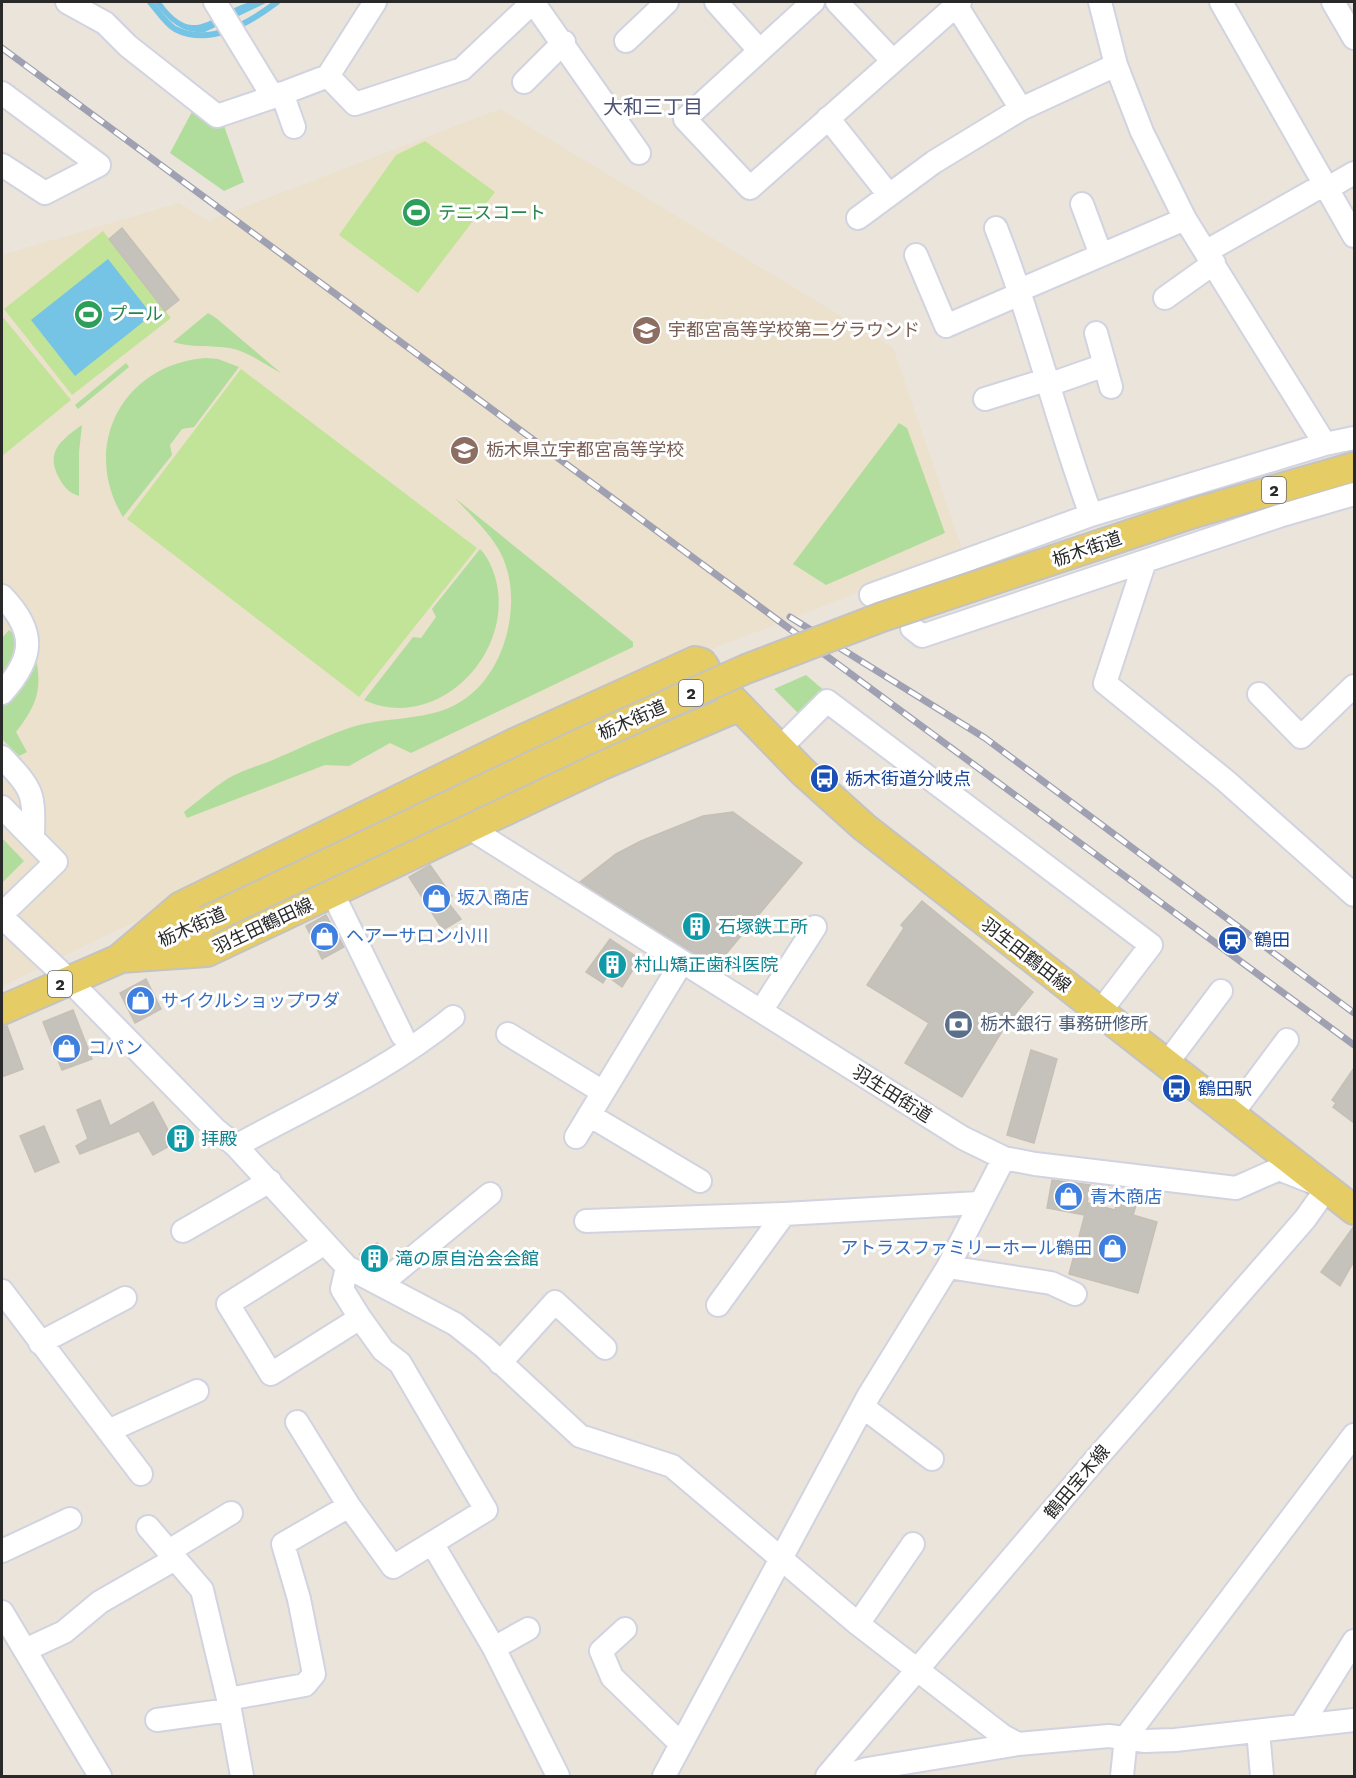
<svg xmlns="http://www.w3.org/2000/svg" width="1356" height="1778" font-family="'Work Sans','Noto Sans JP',sans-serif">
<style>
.education{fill:#ebe1cc}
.green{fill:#b0dd9b}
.pitch{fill:#c1e498}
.water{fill:#75c4e5}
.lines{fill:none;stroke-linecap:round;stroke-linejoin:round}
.stream{stroke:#75c4e5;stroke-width:6}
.building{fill:#c5c1bb;stroke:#c5c0b5;stroke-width:1.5}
.minor-casing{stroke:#d1d3e0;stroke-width:26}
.major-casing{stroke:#c3c3c3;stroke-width:32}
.minor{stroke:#fff;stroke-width:22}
.major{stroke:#e6cc64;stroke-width:28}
.rail-casing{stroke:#9fa1b2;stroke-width:7}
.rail{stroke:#fff;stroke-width:4.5;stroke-dasharray:14;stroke-linecap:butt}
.major-bridge-casing{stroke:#c3c3c3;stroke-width:32;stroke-linecap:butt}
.major-bridge{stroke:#e6cc64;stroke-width:28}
.labels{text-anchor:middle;stroke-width:6;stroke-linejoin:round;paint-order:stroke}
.shield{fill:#fff;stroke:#696969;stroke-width:1.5}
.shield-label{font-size:16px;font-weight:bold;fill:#292929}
.leisure-label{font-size:18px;fill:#27864d;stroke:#fff;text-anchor:start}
.education-label{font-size:18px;fill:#785e54;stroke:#fff;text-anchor:start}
.street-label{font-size:18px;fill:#292929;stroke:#fff}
.transit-label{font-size:18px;fill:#164399;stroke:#fff;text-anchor:start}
.shop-label{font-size:18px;fill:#366cbe;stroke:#fff;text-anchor:start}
.culture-label{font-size:18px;fill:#0d838f;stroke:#fff;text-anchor:start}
.service-label{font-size:18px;fill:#4e5e75;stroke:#fff;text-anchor:start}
.neighbourhood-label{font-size:20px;fill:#4d5376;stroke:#fff}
</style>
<rect width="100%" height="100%" fill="#eae4db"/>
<path class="education" d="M 500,109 L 893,348 L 963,552 L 642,676 L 2,986 L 2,255 L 179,203 L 208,221 Z"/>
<path class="green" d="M 194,108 L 223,123 L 244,182 L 224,191 L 170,153 Z
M 208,313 L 216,318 L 281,373 C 264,364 249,352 230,348 C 211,345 191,348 173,342 Z
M 206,358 L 218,359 L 239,367 L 194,427 L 182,429 L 170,445 L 172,455 L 123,517 C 80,446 123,364 206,358 Z
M 126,363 L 129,367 L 78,409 L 75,405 Z
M 899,423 L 907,428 L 945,533 L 826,585 L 793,564 Z
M 82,425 L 79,452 L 79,496 C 68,492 65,488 59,478 C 45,452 61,440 82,425 Z
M 455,498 L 633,642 L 633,647 L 411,753 L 390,743 L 349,766 L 325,765 L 187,818 L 184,812 C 198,801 212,789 227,779 C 241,771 258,766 273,760 C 298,749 323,737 349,728 C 384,716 421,722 455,705 C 503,681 524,607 503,558 C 493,535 472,517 455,498 Z
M 480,549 C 490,559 496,576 498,591 C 507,661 434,732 364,700 L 413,637 L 421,638 L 436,617 L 432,609 Z
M 9,630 L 21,640 L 2,683 L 2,638 Z
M 34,650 C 43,687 39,702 16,732 L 27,752 L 19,756 L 2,739 L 2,700 Z
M 806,675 L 826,692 L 801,716 L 774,689 Z
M 2,838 L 24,861 L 3,882 L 2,881 Z"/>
<path class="pitch" d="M 425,141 L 495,192 L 418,293 L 339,235 L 396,155 Z
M 103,231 L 171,318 L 72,395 L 4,309 Z
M 2,316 L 71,400 L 2,456 Z
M 241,369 L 477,548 L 359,697 L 127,519 Z"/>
<path class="water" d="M 154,2 L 161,2 C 195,48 211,13 250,2 C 255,0 263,2 268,2 L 205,32 C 180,34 167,19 154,2 Z
M 108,259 L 152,315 L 75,376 L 31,320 Z"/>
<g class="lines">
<path class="stream" d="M 150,2 C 157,10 166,24 175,29 C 210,47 249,23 277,2"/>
</g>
<path class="building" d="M 122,228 L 179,300 L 165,311 L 109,239 Z
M 733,812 L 802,863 L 715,967 L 580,882 L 616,854 L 641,841 L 703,816 Z
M 430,865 L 452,896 L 446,900 L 461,919 L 443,930 L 409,877 Z
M 922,901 L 1033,992 L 1004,1028 L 962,1097 L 905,1063 L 929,1023 L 867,985 L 904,928 L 901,925 Z
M 326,915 L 344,947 L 322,959 L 306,926 Z
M 610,939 L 640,959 L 622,987 L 607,976 L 603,983 L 586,972 Z
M 146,979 L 161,1009 L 135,1023 L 120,993 Z
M 73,1010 L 92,1059 L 62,1070 L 43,1022 Z
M 2,1026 L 7,1026 L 23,1069 L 2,1077 Z
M 1031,1050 L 1057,1059 L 1034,1143 L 1007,1135 Z
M 1354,1068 L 1354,1123 L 1333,1107 L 1336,1103 L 1332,1100 Z
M 100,1100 L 110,1126 L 153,1102 L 175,1143 L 153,1155 L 139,1131 L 80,1154 L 76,1146 L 88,1139 L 77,1110 Z
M 44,1126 L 59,1162 L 35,1172 L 20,1136 Z
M 1052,1180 L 1090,1185 L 1085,1215 L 1047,1208 Z
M 1120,1191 L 1139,1196 L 1133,1215 L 1157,1222 L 1138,1293 L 1069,1274 L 1088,1203 L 1115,1210 Z
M 1354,1226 L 1354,1261 L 1340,1286 L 1321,1272 Z
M 377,1243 L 389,1260 L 379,1268 L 364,1261 L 360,1254 Z"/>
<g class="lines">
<defs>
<path id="minor" d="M 67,2 L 105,23 L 128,46 L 217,116 L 273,97
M 215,2 L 273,97 L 328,76 L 355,104 L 462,69 L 533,2
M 533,2 L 639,153
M 716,2 L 759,50
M 813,2 L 685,119 L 750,188 L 960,2
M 837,2 L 893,61
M 1100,2 L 1116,65 L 1142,132 L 1185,219 L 1325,444
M 1221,2 L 1354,236
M 1333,2 L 1354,38
M 956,5 L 1021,109
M 626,41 L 667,2
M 328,76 L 375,2
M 524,82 L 564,42
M 2,93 L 99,165 L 45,193 L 2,165
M 282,93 L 294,127
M 828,118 L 889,195
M 1328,188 L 1354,173
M 1082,204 L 1101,255
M 858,218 L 934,162 L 1021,109 L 1116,65
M 996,228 C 1033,322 1056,420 1091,515
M 1207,251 L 1325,184
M 916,255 L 946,326 L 1022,293
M 1020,290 L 1185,219
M 1165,298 L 1214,263
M 1096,333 L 1111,387
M 1048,385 L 1105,365
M 985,399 L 1046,380
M 1145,561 L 1105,683 L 1226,781 L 1354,895
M 2,596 C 36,631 35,657 2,693
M 878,600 L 871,595 L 1091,515 L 1325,444 L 1354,438
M 912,628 L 922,636 L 1279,516 L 1354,494
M 1259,694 L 1301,737 L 1354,686
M 779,749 L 827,701 L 1151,945 L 1100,1012
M 2,757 C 34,791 34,792 33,838
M 2,807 L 56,862 L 2,914
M 471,829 L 963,1138 L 1004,1158 L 1035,1164 L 1236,1188 L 1279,1169 L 1327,1188 L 1305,1219 L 1095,1460 L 827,1776
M 333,894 L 402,1035
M 2,917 L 69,980 L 215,1129 L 236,1146 L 347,1267 L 455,1324 L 484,1347 L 580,1436 L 672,1466 L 858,1624 L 1003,1736 L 1018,1744
M 761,1011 L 815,927
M 508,1034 L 603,1092
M 1167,1063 L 1221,991
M 1232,1114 L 1287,1040
M 589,1115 L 700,1181
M 576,1137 L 682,962
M 236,1146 C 309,1106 389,1070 453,1017
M 586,1221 L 784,1214 L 979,1203
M 183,1231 L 270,1181
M 325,1243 L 228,1304 L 271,1374 L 360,1318 L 342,1289 L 347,1267
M 948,1267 L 1051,1283 L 1075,1294
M 381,1284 L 490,1194
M 2,1291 L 141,1474
M 718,1305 L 784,1214
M 40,1343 L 125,1298
M 500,1363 L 555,1302 L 605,1348
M 863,1407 L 932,1459
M 297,1422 L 349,1506
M 108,1431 L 197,1391
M 148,1527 L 202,1590 L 228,1699 L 242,1776
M 432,1543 L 494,1648 L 558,1776
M 2,1551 L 70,1519
M 169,1551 L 231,1513
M 2,1612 L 100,1776
M 858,1624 L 913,1544
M 625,1629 L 601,1651 L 612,1677 L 681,1744
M 494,1648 L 528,1629
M 25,1650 L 64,1632 L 100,1602 L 175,1559
M 228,1699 L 305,1685 L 314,1674 L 299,1599 L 283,1544 L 349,1506 L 393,1567 L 486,1510 L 400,1363 L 383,1350 L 360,1318
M 157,1720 L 229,1710
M 1301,1726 L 1354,1641
M 1258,1731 L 1262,1776
M 664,1776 L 869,1395 L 948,1267 L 1004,1158
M 845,1776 L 867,1769 L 1018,1744 L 1109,1736 L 1145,1741 L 1175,1740 L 1354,1720
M 1122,1776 L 1126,1737 L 1354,1435"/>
<path id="major" d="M 1194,513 L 1354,467
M 732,699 L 803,772 L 864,827 L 1354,1210
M 120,958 L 207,952 L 600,766 L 738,707
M 120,958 L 181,906 L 512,744 L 695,661 L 702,663 L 705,667
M 2,1010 L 206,921"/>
</defs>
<use href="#minor" class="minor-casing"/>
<use href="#major" class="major-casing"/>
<use href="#minor" class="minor"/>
<use href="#major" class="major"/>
<defs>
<path id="rail" d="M 2,48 L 1354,1045
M 790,617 L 985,738 L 1354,1013"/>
</defs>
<use href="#rail" class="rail-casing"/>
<use href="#rail" class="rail"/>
<defs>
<path id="major-bridge" d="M 206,921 L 583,742 L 746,669 L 882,617 L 1194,513"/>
</defs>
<use href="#major-bridge" class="major-bridge-casing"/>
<use href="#major-bridge" class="major-bridge"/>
</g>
<defs>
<symbol id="stadium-disc" viewBox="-11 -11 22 22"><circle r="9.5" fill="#2e9e5b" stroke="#fff"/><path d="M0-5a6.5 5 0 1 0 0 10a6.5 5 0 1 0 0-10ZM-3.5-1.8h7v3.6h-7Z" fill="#fff"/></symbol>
<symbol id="school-disc" viewBox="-11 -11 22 22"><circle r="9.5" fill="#8d6e63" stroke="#fff"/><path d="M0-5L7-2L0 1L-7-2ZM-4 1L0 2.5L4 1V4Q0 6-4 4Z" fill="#fff"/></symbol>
<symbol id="bus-disc" viewBox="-11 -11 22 22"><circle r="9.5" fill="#1a4fb4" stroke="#fff"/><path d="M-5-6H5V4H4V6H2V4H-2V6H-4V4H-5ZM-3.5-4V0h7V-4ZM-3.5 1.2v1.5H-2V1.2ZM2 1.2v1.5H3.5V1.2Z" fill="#fff"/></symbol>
<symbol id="shop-disc" viewBox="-11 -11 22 22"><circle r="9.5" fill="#3f7fe0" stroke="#fff"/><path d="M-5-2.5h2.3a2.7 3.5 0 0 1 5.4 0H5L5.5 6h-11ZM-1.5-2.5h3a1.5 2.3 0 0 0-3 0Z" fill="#fff"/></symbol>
<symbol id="building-disc" viewBox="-11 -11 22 22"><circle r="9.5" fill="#0f9aa8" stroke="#fff"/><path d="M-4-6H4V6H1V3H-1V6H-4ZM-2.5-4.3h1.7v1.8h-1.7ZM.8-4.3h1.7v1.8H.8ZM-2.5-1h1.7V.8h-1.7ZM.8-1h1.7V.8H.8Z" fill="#fff"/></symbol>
<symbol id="station-disc" viewBox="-11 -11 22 22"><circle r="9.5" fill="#1a4fb4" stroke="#fff"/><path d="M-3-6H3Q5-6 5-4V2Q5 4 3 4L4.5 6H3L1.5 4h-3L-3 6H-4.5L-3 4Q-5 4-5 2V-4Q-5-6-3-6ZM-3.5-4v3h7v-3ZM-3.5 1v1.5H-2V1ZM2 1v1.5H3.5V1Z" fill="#fff"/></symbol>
<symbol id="bank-disc" viewBox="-11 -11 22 22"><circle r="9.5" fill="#5c6f8a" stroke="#fff"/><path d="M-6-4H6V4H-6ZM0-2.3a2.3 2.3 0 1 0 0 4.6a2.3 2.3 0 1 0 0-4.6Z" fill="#fff"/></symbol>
</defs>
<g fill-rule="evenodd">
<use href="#stadium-disc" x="400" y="196" width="33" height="33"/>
<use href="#stadium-disc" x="72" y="298" width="33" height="33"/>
<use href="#school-disc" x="630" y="314" width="33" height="33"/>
<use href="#school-disc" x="448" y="434" width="33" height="33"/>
<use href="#bus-disc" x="808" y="762" width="33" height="33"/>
<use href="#shop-disc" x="420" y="882" width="33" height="33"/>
<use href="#building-disc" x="680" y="910" width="33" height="33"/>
<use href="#shop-disc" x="308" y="920" width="33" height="33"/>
<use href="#station-disc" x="1216" y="924" width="33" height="33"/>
<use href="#building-disc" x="596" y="948" width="33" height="33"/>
<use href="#shop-disc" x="124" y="984" width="33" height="33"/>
<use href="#bank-disc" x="942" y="1008" width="33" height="33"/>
<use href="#shop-disc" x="50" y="1032" width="33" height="33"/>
<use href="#bus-disc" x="1160" y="1072" width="33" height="33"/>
<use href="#building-disc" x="164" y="1122" width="33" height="33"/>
<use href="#shop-disc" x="1052" y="1180" width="33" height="33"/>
<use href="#shop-disc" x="1096" y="1232" width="33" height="33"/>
<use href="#building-disc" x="358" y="1242" width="33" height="33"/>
</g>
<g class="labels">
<g class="shield">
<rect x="1262" y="477" width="24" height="26" rx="4.5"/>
<rect x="679" y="680" width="24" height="26" rx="4.5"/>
<rect x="48" y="971" width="24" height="26" rx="4.5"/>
</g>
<g class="shield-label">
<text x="1274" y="496">2</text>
<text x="691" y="699">2</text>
<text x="60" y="990">2</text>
</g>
<g class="leisure-label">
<text x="438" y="219">テニスコート</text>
<text x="109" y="320">プール</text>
</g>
<g class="education-label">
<text x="668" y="336">宇都宮高等学校第二グラウンド</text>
<text x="486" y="456">栃木県立宇都宮高等学校</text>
</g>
<g class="street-label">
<text transform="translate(1087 549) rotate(-19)" y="6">栃木街道</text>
<text transform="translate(632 720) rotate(-24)" y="6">栃木街道</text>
<text transform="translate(263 926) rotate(-25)" y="6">羽生田鶴田線</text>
<text transform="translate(192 927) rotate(-24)" y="6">栃木街道</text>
<text transform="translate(1026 955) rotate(38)" y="6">羽生田鶴田線</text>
<text transform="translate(892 1094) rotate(32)" y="6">羽生田街道</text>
<text transform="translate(1077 1482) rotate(-50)" y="6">鶴田宝木線</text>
</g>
<g class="transit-label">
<text x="845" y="785">栃木街道分岐点</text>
<text x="1254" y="946">鶴田</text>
<text x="1198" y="1095">鶴田駅</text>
</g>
<g class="shop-label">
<text x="457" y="904">坂入商店</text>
<text x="346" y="942">ヘアーサロン小川</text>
<text x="161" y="1007">サイクルショップワダ</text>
<text x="88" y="1054">コパン</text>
<text x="1090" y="1203">青木商店</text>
<text x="1092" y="1254" text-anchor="end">アトラスファミリーホール鶴田</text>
</g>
<g class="culture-label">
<text x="718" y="933">石塚鉄工所</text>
<text x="634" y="971">村山矯正歯科医院</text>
<text x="201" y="1145">拝殿</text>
<text x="395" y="1265">滝の原自治会会館</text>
</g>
<g class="service-label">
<text x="980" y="1030">栃木銀行 事務研修所</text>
</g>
<g class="neighbourhood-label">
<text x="653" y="114">大和三丁目</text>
</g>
</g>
<rect width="1356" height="1778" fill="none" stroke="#292929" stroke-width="6"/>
</svg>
